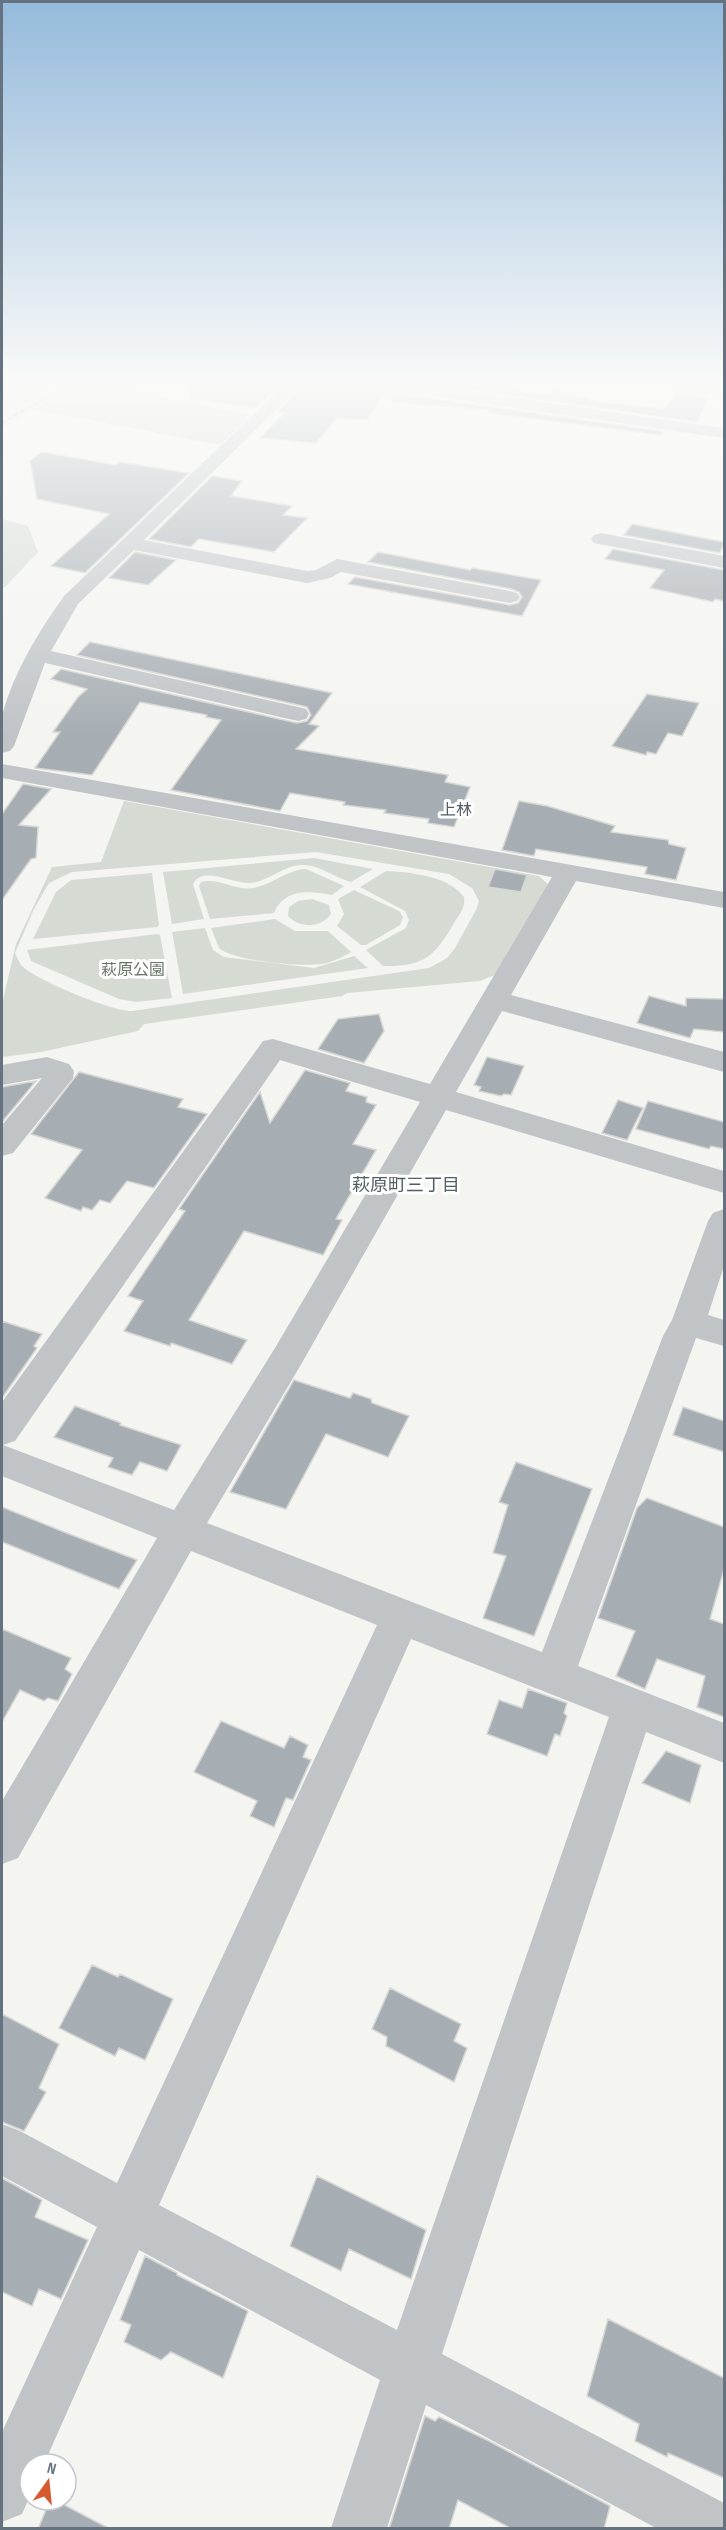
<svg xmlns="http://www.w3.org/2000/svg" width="726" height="2530" font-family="'Sofia Sans Condensed','Noto Sans JP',sans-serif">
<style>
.built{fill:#e2e3e2}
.green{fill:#d5dbd2;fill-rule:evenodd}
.building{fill:#a7aeb3;stroke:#d6d6d4;stroke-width:1.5}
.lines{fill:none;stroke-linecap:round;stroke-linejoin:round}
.minor{fill:#c0c4c7;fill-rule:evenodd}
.rail{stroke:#a1a6ab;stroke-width:2;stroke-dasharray:5 2;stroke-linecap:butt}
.labels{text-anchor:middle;stroke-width:6;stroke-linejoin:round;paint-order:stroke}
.far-quarter-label{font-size:16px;fill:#535d65;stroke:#fff}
.park-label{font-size:16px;fill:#677764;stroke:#fff}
.neighbourhood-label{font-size:18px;fill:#535d65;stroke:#fff}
</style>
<rect width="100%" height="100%" fill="#f4f4f1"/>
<path class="built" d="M 57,382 L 80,382 L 2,428 L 2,412 Z"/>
<path class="green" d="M 2,382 L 57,382 L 2,413 Z
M 80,382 L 150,382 L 133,392 L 251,415 L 220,445 L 33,409 Z
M 2,519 L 28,526 L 38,552 L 5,587 L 2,587 Z
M 124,801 L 539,876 L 550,886 L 497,974 L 480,981 L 347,993 L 342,996 L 144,1024 L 138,1031 L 41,1052 L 2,1057 L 2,1004 L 16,944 L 52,867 L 101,862 ZM 316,852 L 449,874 L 472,888 L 479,901 L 476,910 L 455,948 L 447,958 L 429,968 L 132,1011 C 113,1012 36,980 22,966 C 19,963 17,957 15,953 L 34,909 L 49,883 L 72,872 Z
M 314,858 L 373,869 L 351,882 C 335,878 320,865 303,865 C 283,865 268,882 250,883 C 233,884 203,865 193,884 L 204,919 L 172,924 L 163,872 Z
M 306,869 L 344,886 L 332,895 C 309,891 285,888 274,913 L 210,919 L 199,886 L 201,882 C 219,877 235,891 253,888 C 272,885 286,870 306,869 Z
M 386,871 C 410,872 449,876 464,897 C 466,907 459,915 454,923 C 435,956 424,967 383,966 L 366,950 L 406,928 L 409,920 L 405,911 L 360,887 Z
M 152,873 L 159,925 L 157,927 L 33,939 L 56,892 L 71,880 Z
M 354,890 L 399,911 L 403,917 L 400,925 L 366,945 L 361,945 L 337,926 L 344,914 L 338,899 Z
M 312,899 L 329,905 L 331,914 C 321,928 300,929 288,916 L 289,907 L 298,901 Z
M 275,919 L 295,931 L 328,931 L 351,952 C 343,957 331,963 321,964 C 301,967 233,961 219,948 L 211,928 Z
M 205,928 L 213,950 L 224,957 L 314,968 L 354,956 L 368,968 L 183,994 L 172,932 Z
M 157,934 L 160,935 L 172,998 L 136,1002 L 119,999 L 31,961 L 27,950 Z"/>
<path class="building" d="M 191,382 L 284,382 L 256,408 L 190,398 Z
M 306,382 L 333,382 L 386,392 L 367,420 L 337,418 L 316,443 L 260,438 L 284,413 L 277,412 Z
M 419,382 L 457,382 L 549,395 L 553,390 L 602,402 L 664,409 L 677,393 L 709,398 L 697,422 Z
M 392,393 L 662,431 L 661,435 L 488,413 L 490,410 L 392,402 Z
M 42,452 L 116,465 L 119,462 L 189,473 L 85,573 L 51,566 L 109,514 L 37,499 L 30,461 Z
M 212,476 L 242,481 L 231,496 L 292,506 L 283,515 L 307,518 L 274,552 L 199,539 L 191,547 L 149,539 Z
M 632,524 L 724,542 L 724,543 L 720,553 L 624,535 Z
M 613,549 L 724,570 L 724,601 L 715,599 L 713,602 L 650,588 L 664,570 L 605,559 Z
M 135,552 L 176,560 L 148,585 L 109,578 Z
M 378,552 L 470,570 L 472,568 L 541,580 L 522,616 L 348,584 L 355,577 L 510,605 L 518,603 L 522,597 L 519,592 L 511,589 L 368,562 Z
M 90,642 L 332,693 L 309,724 L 319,726 L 296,749 L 448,775 L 445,782 L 470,787 L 454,827 L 428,823 L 429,819 L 384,813 L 386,810 L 343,805 L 345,802 L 290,793 L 280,811 L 171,790 L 221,720 L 206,717 L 207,715 L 140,702 L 92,775 L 35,768 L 60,732 L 53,732 L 78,697 L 87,689 L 51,679 L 61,669 L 297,723 L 307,721 L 311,715 L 307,707 L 77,655 Z
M 647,694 L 699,703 L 682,736 L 668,733 L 656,754 L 647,752 L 646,755 L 612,746 Z
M 23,784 L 51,789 L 19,825 L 38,827 L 36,858 L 31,859 L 2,900 L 2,814 Z
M 519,801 L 547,806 L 615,826 L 611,832 L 668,840 L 669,844 L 686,848 L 676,880 L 645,874 L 647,867 L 536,849 L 534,856 L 502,850 Z
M 495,869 L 527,875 L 521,892 L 488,887 Z
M 649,996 L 686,1006 L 686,998 L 724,999 L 724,1032 L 694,1029 L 690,1038 L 637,1023 Z
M 379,1014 L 384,1031 L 364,1063 L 318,1049 L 338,1019 Z
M 487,1057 L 524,1066 L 511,1095 L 504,1094 L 501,1096 L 479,1091 L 481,1087 L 474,1085 Z
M 305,1070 L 350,1083 L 346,1091 L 367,1097 L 366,1102 L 376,1105 L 353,1144 L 376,1150 L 336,1219 L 342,1220 L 323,1255 L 244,1231 L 189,1320 L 247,1340 L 232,1364 L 171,1343 L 170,1346 L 124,1331 L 143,1301 L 128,1296 L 185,1211 L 179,1209 L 260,1092 L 270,1123 Z
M 79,1072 L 183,1099 L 178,1107 L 207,1114 L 154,1188 L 127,1181 L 110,1203 L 100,1200 L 92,1210 L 83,1207 L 81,1211 L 45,1198 L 82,1150 L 31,1134 Z
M 36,1081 L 2,1122 L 2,1087 Z
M 618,1100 L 643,1108 L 627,1140 L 602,1133 Z
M 648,1101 L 724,1122 L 724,1149 L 711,1146 L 709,1149 L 636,1129 Z
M 2,1321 L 42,1334 L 34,1346 L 37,1348 L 2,1398 Z
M 294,1380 L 350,1398 L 353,1393 L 371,1399 L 372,1403 L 409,1416 L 388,1457 L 326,1434 L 286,1509 L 230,1492 Z
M 75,1406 L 121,1423 L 120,1425 L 181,1445 L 167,1471 L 140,1462 L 132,1475 L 108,1467 L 113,1458 L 54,1437 Z
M 683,1407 L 724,1421 L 724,1452 L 673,1435 Z
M 516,1462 L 592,1489 L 534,1636 L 483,1618 L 506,1556 L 493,1553 L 508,1505 L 499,1502 Z
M 647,1498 L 724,1527 L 724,1569 L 710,1619 L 724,1624 L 724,1717 L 697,1707 L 705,1676 L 657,1659 L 645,1689 L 616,1676 L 635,1631 L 598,1618 L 637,1508 Z
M 2,1507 L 64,1532 L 137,1560 L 119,1589 L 2,1542 Z
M 2,1629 L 71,1658 L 65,1669 L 72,1674 L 58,1701 L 48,1698 L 44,1701 L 20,1690 L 2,1722 Z
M 528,1689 L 567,1703 L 564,1713 L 567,1716 L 560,1736 L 555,1734 L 547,1756 L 487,1734 L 499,1700 L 522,1708 Z
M 221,1721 L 284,1748 L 290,1736 L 308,1745 L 303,1757 L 311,1760 L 293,1800 L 286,1798 L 274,1827 L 250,1816 L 257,1801 L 194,1772 Z
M 666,1751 L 701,1765 L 690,1803 L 642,1783 Z
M 92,1965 L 118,1977 L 120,1974 L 173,1999 L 145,2060 L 119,2048 L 115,2056 L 59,2028 Z
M 390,1988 L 461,2024 L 454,2041 L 467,2048 L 454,2082 L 386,2046 L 387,2037 L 372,2029 Z
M 2,2014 L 59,2044 L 39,2088 L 46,2092 L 24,2131 L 2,2122 Z
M 317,2176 L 426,2230 L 411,2279 L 349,2249 L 341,2271 L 290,2246 Z
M 2,2178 L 42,2200 L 35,2217 L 88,2240 L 61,2299 L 39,2289 L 32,2306 L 2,2292 Z
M 145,2256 L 177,2273 L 177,2275 L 248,2311 L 223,2378 L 171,2352 L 161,2360 L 124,2342 L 131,2325 L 120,2320 Z
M 608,2319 L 724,2378 L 724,2478 L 668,2453 L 667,2457 L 635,2441 L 639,2424 L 587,2396 Z
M 425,2416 L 435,2421 L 439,2417 L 489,2441 L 610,2506 L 604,2529 L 512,2529 L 458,2500 L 449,2529 L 389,2529 Z
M 50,2500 L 55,2500 L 110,2529 L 38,2529 Z"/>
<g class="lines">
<path class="minor" d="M 287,382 L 304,382 L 144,540 L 307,571 L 316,570 L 337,559 L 510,591 L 517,593 L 520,597 L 517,601 L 510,603 L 341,572 L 330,578 L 307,583 L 134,550 L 78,604 L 51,651 L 298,707 L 306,709 L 309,714 L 306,719 L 298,721 L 45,663 L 14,746 L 10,751 L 2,753 C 2,741 0,727 2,716 C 13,673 39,631 64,596 Z
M 361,382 L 403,382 L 724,428 L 724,438 L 369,387 Z
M 559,382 L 585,382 L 586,384 L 578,389 L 561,385 Z
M 656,382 L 690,382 L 724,388 L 724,398 L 664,387 Z
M 601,533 L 724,556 L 724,568 L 594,543 L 591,539 L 594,535 Z
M 2,764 L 724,892 L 724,908 L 576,881 L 511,995 L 724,1052 L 724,1072 L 502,1011 L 456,1092 L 724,1171 L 724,1193 L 446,1110 L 299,1368 L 207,1523 L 542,1652 L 663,1336 L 672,1320 L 708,1221 L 713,1213 L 724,1209 L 724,1266 L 708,1315 L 724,1320 L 724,1346 L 696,1338 L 578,1666 L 724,1723 L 724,1763 L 646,1732 L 442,2354 L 724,2503 L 724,2528 L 656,2528 L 426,2405 L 387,2528 L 331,2528 L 380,2380 L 139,2250 L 44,2464 L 30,2464 L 30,2496 L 22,2514 L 2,2522 L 2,2432 L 97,2227 L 2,2176 L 2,2124 L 20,2131 L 117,2183 L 377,1625 L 191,1551 L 18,1858 L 2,1864 L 2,1801 L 157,1538 L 2,1476 L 2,1402 L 263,1041 L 273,1039 L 430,1084 L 552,877 L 2,778 ZM 280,1060 L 420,1102 L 275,1348 L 174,1510 L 3,1445 L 15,1441 ZM 411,1639 L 609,1717 L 397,2330 L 159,2205 Z
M 47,1057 L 69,1064 L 74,1071 L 73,1078 L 13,1153 L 2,1156 L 2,1125 L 42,1078 L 2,1085 L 2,1065 Z"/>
<path class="rail" d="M 2,423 L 73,382"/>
</g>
<linearGradient id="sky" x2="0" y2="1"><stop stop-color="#95badb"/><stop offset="0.52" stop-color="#fafaf9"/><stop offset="1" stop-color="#fafaf9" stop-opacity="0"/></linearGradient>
<rect width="726" height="736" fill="url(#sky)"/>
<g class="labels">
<g class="far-quarter-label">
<text x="456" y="815">上林</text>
</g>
<g class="park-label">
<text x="133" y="975">萩原公園</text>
</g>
<g class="neighbourhood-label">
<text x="406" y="1191">萩原町三丁目</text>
</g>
</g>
<rect width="726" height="2530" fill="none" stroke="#657380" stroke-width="6"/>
<g transform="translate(48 2482) rotate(15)"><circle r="28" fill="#ffffff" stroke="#c1c7cc" stroke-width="1.5"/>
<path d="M0-4.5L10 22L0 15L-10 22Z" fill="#d65a2f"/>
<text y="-9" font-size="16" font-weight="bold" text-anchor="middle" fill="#657380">N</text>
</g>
</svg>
